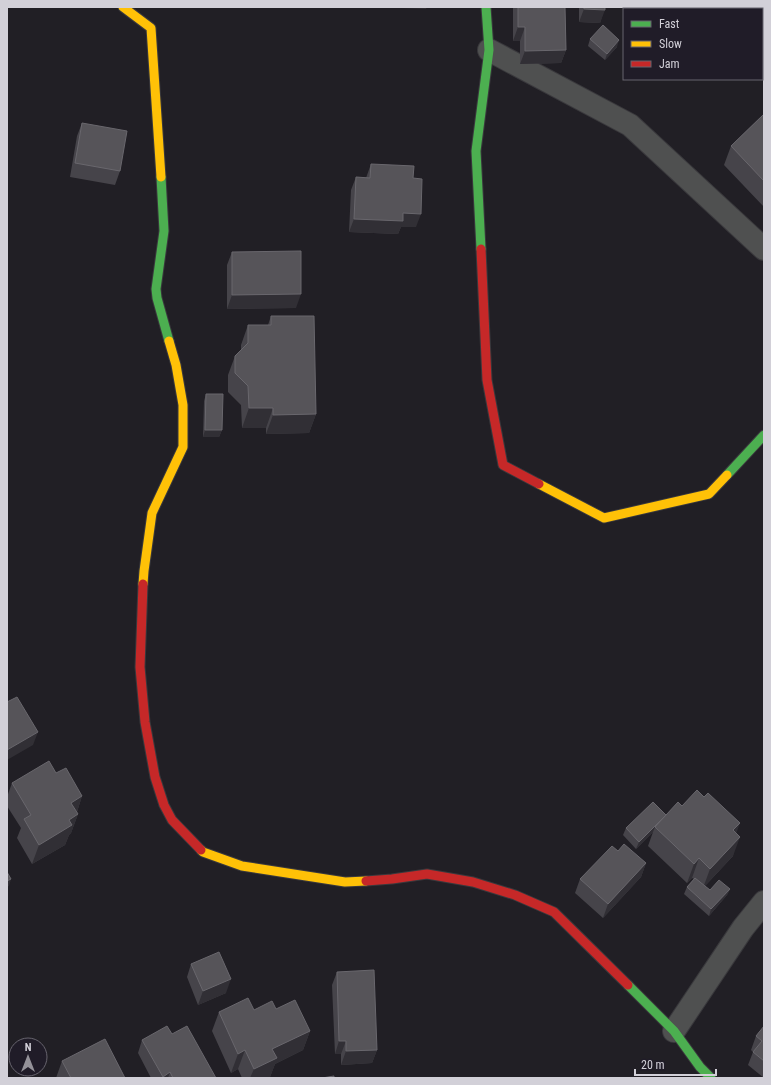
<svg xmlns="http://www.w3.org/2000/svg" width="771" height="1085" font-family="'Roboto Condensed',sans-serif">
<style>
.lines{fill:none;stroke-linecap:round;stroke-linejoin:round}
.street-casing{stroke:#3a393d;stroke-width:24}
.fast-casing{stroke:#3a393d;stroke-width:11}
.slow-casing{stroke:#3a393d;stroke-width:11}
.jam-casing{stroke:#3a393d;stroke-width:11}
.street{stroke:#4f5050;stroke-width:22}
.fast{stroke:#4caf50;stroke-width:9}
.slow{stroke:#ffc107;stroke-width:9}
.jam{stroke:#c62828;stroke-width:9}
.wall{fill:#46444a}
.shaded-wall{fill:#312f35}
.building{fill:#565459;stroke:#69676d}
</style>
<rect width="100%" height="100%" fill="#211f25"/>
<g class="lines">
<defs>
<path id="street" d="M 489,50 L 630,125 L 764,249
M 674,1031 L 743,928 L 764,902"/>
<path id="fast" d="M 161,177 L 164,231 L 156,289 L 157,298 L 169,341
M 481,249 L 476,151 L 489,50 L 486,7
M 727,475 L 764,435
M 628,985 L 674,1031 L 700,1067 L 711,1078"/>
<path id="slow" d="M 123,7 L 151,28 L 161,177
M 539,484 L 604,518 L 709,494 L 727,475
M 143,584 L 144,571 L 152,513 L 183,447 L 183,405 L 176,365 L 169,341
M 201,850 L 203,852 L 242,866 L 345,882 L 366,881"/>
<path id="jam" d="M 481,249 L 487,380 L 503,465 L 539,484
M 143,584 L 140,667 L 145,722 L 155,777 L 164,805 L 172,820 L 201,850
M 366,881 L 392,879 L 427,874 L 473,882 L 515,895 L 554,912 L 628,985"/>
</defs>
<use href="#street" class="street-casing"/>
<use href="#fast" class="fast-casing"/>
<use href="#slow" class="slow-casing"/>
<use href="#jam" class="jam-casing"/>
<use href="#street" class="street"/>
<use href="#fast" class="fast"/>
<use href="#slow" class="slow"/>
<use href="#jam" class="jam"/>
</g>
<path class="wall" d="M 513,7 L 565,7 L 566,50 L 561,63 L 520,64 L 520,41 L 513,41 Z
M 579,7 L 605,7 L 600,23 L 579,22 Z
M 706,7 L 764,7 L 764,35 L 762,37 L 762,9 L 708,9 Z
M 590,39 L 617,47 L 605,60 L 588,46 Z
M 764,114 L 764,207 L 724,165 L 731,146 Z
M 82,123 L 120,171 L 115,185 L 70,177 L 77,136 Z
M 371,164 L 413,178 L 416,227 L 401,227 L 398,234 L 349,232 L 351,190 L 356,177 L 366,178 Z
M 232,252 L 296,308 L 227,309 L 227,265 Z
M 271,316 L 316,414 L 309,433 L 266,434 L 266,428 L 242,428 L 241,405 L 228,392 L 228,375 L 235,356 L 241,350 L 241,345 L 248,325 L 268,325 Z
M 206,394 L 222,430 L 219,437 L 203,437 L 204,401 Z
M 56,773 L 82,796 L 77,812 L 78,814 L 71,833 L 69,835 L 65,845 L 32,864 L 17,838 L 21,828 L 7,806 L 7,797 L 12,783 Z
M 682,806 L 736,833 L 733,856 L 705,886 L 710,890 L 730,889 L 727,895 L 709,916 L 684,894 L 687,887 L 694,879 L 692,878 L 687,883 L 648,846 L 653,832 L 636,849 L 623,835 L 626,828 L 666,815 Z
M 618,851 L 646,863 L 641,877 L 603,918 L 575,893 L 580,879 Z
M 191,964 L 226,993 L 198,1005 L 187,977 Z
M 337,972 L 377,1050 L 372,1063 L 341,1065 L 341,1054 L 335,1054 L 332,985 Z
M 276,1009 L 310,1031 L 303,1050 L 275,1064 L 270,1077 L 268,1078 L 242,1078 L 238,1069 L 231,1073 L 212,1031 L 219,1012 Z
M 764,1026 L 764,1078 L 748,1065 L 753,1052 L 751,1050 L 756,1036 Z
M 172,1034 L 216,1078 L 151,1078 L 138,1053 L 142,1040 Z
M 62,1061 L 125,1078 L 56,1078 Z"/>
<path class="shaded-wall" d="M 401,7 L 427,7 L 426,9 L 401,8 Z
M 584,9 L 605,10 L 600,23 L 579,22 Z
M 764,23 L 764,35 L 762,37 L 762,25 Z
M 518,27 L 525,27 L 520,41 L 513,41 Z
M 619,40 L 617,47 L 605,60 L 607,54 Z
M 566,50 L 561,63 L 520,64 L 525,51 Z
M 403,213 L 421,214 L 416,227 L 401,227 L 398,234 L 349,232 L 354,219 Z
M 301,294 L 296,308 L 227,309 L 232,295 Z
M 249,408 L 273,408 L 266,428 L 242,428 Z
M 316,414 L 309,433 L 266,434 L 273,415 Z
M 205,430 L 222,430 L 219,437 L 203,437 Z
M 38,732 L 33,745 L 7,760 L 7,750 Z
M 82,796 L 76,815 L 71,803 Z
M 78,814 L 71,833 L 69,835 L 65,845 L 32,864 L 39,845 L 69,820 Z
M 666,815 L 655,827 L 653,832 L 636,849 L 639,842 Z
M 740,823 L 733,842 L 733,830 Z
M 740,837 L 733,856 L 703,888 L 710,869 Z
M 699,858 L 692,878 L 687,883 L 694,864 Z
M 646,863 L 641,877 L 603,918 L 608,904 Z
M 11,879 L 9,886 L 7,887 L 7,881 Z
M 730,889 L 727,895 L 709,916 L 711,909 Z
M 231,979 L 226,993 L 198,1005 L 203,991 Z
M 310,1031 L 303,1050 L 275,1064 L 270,1077 L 268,1078 L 250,1078 L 254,1069 L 272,1049 Z
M 339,1041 L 346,1041 L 341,1054 L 335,1054 Z
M 245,1050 L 238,1069 L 231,1073 L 238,1054 Z
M 377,1050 L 372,1063 L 341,1065 L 346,1051 Z
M 170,1072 L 168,1078 L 162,1078 L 163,1077 Z"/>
<path class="building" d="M 518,7 L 565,7 L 566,50 L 525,51 L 525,27 L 518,27 Z
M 584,7 L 605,7 L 605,10 L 584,9 Z
M 733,7 L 764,7 L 764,23 L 762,25 L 762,9 L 735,9 Z
M 603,25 L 619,40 L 607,54 L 590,39 Z
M 764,114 L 764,181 L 731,146 Z
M 82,123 L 127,131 L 120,171 L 75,163 Z
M 371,164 L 414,166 L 413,178 L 422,179 L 421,214 L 403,213 L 403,221 L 354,219 L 356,177 L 370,178 Z
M 301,251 L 301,294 L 232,295 L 232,252 Z
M 271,316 L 314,316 L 316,414 L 273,415 L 273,408 L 249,408 L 248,386 L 235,373 L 235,356 L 248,343 L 248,325 L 271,325 Z
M 206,394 L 223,394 L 222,430 L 205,430 Z
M 17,697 L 38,732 L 7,750 L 7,702 Z
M 49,761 L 56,773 L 66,768 L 82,796 L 71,803 L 78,814 L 69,820 L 72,825 L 39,845 L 24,819 L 31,815 L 12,783 Z
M 697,790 L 704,797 L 708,793 L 740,823 L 733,830 L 740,837 L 710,869 L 699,858 L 694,864 L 655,827 L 678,802 L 682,806 Z
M 653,802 L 666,815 L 639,842 L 626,828 Z
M 624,844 L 646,863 L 608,904 L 580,879 L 612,846 L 618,851 Z
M 7,872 L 11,879 L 7,881 Z
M 695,878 L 710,890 L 719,880 L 730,889 L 711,909 L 687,887 Z
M 219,952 L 231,979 L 203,991 L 191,964 Z
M 374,970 L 377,1050 L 346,1051 L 346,1041 L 339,1041 L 337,972 Z
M 248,998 L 254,1010 L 272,1001 L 276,1009 L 295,1000 L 310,1031 L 272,1049 L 277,1058 L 254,1069 L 245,1050 L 238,1054 L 219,1012 Z
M 167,1026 L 172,1034 L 187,1026 L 216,1078 L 173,1078 L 170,1072 L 163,1077 L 142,1040 Z
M 764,1026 L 764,1061 L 753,1052 L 762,1041 L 756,1036 Z
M 105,1039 L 125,1078 L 71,1078 L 62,1061 Z
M 334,1076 L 334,1078 L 322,1078 Z"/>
<rect width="771" height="1085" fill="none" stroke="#d2d0d8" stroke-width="16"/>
<rect x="623" y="8" width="140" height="72" fill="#201c28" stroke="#67646e"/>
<rect x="631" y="21" width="20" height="6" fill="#4caf50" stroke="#67646e"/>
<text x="659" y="28" font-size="12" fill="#d2d0d8">Fast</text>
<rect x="631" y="41" width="20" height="6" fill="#ffc107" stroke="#67646e"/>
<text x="659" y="48" font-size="12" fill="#d2d0d8">Slow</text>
<rect x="631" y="61" width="20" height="6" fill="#c62828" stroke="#67646e"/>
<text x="659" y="68" font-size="12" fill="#d2d0d8">Jam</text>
<g transform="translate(28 1057)"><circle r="19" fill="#201c28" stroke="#67646e"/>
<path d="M0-3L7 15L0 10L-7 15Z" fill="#949299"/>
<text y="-6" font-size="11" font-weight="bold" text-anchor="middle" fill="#d2d0d8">N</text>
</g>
<path d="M635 1069v6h81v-6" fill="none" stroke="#d2d0d8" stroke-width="2"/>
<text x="641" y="1069" font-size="12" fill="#d2d0d8" stroke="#201c28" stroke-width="3" paint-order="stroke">20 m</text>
</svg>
